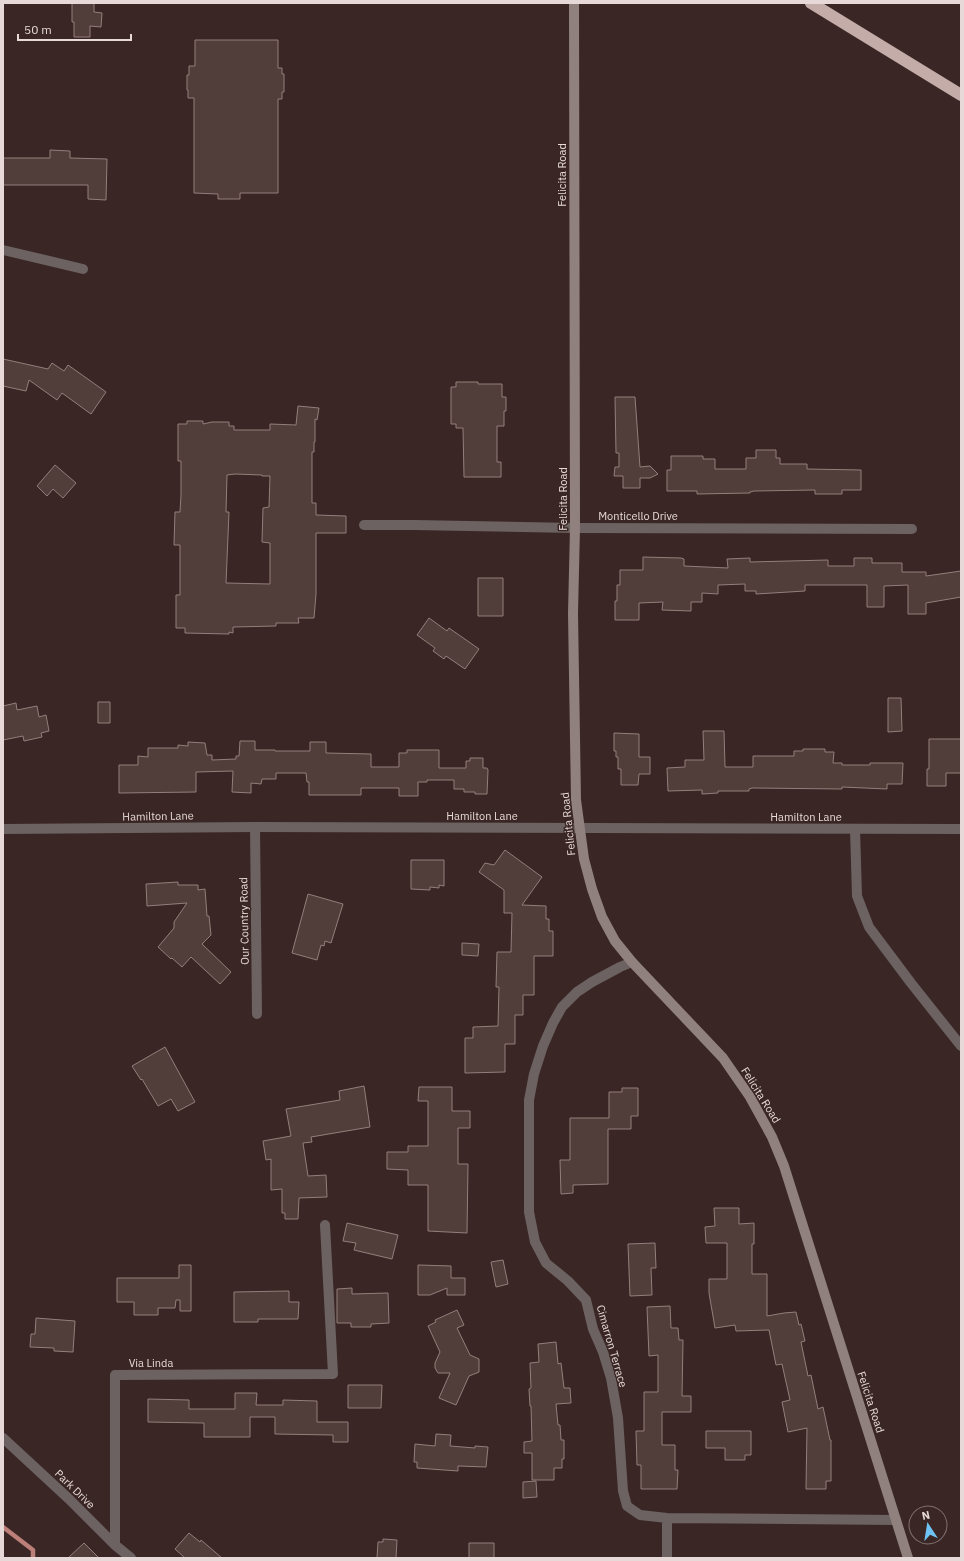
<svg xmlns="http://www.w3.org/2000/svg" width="964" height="1561" font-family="'IBM Plex Sans',sans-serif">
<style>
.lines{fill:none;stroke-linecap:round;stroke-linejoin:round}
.stream{stroke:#bc7f79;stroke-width:4.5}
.building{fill:#513d3a;stroke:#947e7b;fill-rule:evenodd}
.minor{stroke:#6c6261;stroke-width:10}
.tertiary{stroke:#6c6261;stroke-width:10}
.secondary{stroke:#90807e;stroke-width:10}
.motorway{stroke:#c4aca9;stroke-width:12}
.labels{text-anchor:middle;stroke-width:3;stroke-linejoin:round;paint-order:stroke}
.street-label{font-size:11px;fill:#e6d9d7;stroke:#3a2725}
</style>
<rect width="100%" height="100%" fill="#3a2725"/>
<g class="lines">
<path class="stream" d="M 3,1527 L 33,1550 L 33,1558"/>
</g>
<path class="building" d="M 72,3 L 94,3 L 94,12 L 102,13 L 101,27 L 90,26 L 90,37 L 74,37 L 74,22 L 72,22 Z
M 195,40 L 278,40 L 278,68 L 282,68 L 282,74 L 284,74 L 284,92 L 282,92 L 282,99 L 278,99 L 278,193 L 240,193 L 240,199 L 218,199 L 218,194 L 194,193 L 194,98 L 188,98 L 188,90 L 187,90 L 187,75 L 189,75 L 189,66 L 195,66 Z
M 50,150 L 70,151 L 70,158 L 107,159 L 106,200 L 88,199 L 88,185 L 3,185 L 3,158 L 50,158 Z
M 3,359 L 48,369 L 52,363 L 64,371 L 68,365 L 106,392 L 91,414 L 62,393 L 57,400 L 29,380 L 26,391 L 3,386 Z
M 456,382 L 478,382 L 478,384 L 502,384 L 502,397 L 506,397 L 506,411 L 504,411 L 504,426 L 497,426 L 497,462 L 501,462 L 501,477 L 464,477 L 463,428 L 456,428 L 456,424 L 451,424 L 451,387 L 456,387 Z
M 615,397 L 635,397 L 640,467 L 650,466 L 658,474 L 650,478 L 640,478 L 640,488 L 623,488 L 623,476 L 614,476 L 615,467 L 619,467 L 619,453 L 616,453 Z
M 298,406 L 319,408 L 317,420 L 315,419 L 315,442 L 314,442 L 314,452 L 312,452 L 312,503 L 316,503 L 316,515 L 346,516 L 346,533 L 316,533 L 316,594 L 314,618 L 298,618 L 299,623 L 276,623 L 276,626 L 233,627 L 233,633 L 229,632 L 229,634 L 185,633 L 185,628 L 176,628 L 176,595 L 180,595 L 180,545 L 174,545 L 175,512 L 180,512 L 181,495 L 181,461 L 178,461 L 178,424 L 187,424 L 187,421 L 203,421 L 203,424 L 212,422 L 229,422 L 229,426 L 234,426 L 234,430 L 270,430 L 270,424 L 296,425 ZM 235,474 L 262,475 L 262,476 L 270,476 L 269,507 L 263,508 L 262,542 L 270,543 L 270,584 L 226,583 L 229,512 L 226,512 L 227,475 Z
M 756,450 L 776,450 L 776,458 L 780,458 L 780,464 L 807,464 L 807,469 L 861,470 L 861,490 L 842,490 L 842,494 L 815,494 L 815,490 L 754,491 L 750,492 L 750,493 L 697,494 L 697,491 L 667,491 L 667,470 L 671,470 L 671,456 L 703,456 L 703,459 L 715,459 L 715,469 L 746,469 L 746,458 L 756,458 Z
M 55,465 L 76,483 L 63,498 L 53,489 L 47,496 L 37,486 Z
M 643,557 L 681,558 L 684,559 L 684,566 L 728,568 L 727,559 L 750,558 L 750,562 L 828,560 L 828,566 L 854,566 L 854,558 L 872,558 L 872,563 L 902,563 L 902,572 L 926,572 L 926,576 L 961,571 L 961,597 L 926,603 L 926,614 L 908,614 L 908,585 L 884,586 L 884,607 L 867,607 L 867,585 L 805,585 L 805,591 L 756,594 L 756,591 L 745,591 L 745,584 L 718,585 L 718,594 L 702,593 L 702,602 L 691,602 L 691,611 L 662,610 L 663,602 L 639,603 L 639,620 L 615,620 L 615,601 L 617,601 L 617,585 L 620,585 L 620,570 L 643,570 Z
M 478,578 L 503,578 L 503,616 L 478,616 Z
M 429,618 L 447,631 L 449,628 L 479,649 L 465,669 L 446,656 L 444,659 L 433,651 L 435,648 L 417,635 Z
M 888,698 L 901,698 L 902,731 L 888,732 Z
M 98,702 L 110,702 L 110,723 L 98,723 Z
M 16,703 L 17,710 L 37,706 L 39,717 L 46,715 L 49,731 L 41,733 L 42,737 L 24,741 L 23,736 L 3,740 L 3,706 Z
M 703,731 L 724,731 L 725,767 L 753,767 L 753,756 L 794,756 L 794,751 L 803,751 L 803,749 L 825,749 L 825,752 L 834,752 L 833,763 L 842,763 L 842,765 L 870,765 L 870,763 L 903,763 L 902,784 L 887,784 L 887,789 L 842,787 L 842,789 L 752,788 L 749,789 L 749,791 L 718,791 L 718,793 L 702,794 L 702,790 L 668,791 L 667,768 L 685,767 L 685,760 L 704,760 Z
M 614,733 L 639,734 L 639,757 L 650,757 L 650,774 L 639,774 L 638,785 L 621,785 L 621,769 L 618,769 L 618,757 L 616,757 L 616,751 L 614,751 Z
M 929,739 L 961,739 L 961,773 L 946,773 L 946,786 L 927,786 L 927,769 L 929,769 Z
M 240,741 L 255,741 L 255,750 L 275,750 L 275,751 L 310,751 L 310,742 L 326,742 L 326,753 L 371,754 L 371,767 L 399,767 L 399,753 L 407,753 L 407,750 L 439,750 L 439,768 L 466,768 L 466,761 L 470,761 L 470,758 L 483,758 L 483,768 L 487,768 L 488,770 L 487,794 L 475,794 L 475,792 L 464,792 L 464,789 L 454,789 L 454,780 L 427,780 L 427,782 L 418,782 L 418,796 L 399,796 L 399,788 L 361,788 L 361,795 L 309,795 L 309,782 L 307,782 L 306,773 L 276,773 L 276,779 L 262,779 L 261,784 L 251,783 L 251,793 L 232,792 L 233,771 L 196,772 L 196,792 L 119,793 L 119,765 L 138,765 L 138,756 L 148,757 L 148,748 L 178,748 L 178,745 L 188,746 L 188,742 L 205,743 L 207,755 L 212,755 L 212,760 L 236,759 L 236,756 L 239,756 Z
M 505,850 L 542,877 L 522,905 L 546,906 L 546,919 L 549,919 L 549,931 L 553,931 L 553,956 L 534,956 L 534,995 L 523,995 L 523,1015 L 515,1015 L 515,1044 L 505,1044 L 505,1072 L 465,1073 L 465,1038 L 473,1038 L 473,1027 L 498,1026 L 499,987 L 496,987 L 497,952 L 511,952 L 512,913 L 504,913 L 504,890 L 479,872 L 485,863 L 494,865 Z
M 411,860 L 444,860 L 444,886 L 439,885 L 439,888 L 430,887 L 430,890 L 411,889 Z
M 178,882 L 178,885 L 198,885 L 198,890 L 205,889 L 207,916 L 209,916 L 211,935 L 202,944 L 231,972 L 220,984 L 191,957 L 182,967 L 172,958 L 171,959 L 158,947 L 174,928 L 174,922 L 187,903 L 147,906 L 146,884 Z
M 308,894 L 343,904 L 331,943 L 325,941 L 324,946 L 321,945 L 317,960 L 292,953 Z
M 462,943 L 479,944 L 478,956 L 462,955 Z
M 165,1047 L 195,1102 L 178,1111 L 171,1099 L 158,1106 L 142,1079 L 141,1080 L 132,1066 Z
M 364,1086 L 370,1127 L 311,1137 L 312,1142 L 303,1143 L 308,1176 L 326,1175 L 327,1197 L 299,1198 L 298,1219 L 285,1219 L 285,1213 L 282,1213 L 282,1189 L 271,1190 L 271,1159 L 266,1160 L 263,1141 L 291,1136 L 286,1109 L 340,1100 L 339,1091 Z
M 419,1087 L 452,1087 L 452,1111 L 470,1111 L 470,1128 L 458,1128 L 458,1164 L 468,1164 L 467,1233 L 428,1231 L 428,1185 L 408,1185 L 408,1170 L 387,1169 L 387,1152 L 408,1152 L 408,1146 L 428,1146 L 428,1101 L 418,1101 Z
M 622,1088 L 638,1088 L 638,1116 L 631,1116 L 631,1129 L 608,1129 L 608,1184 L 573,1185 L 573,1193 L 561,1194 L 560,1160 L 570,1160 L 570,1118 L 609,1118 L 609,1092 L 622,1092 Z
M 714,1208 L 739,1208 L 739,1224 L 754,1223 L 754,1244 L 752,1244 L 752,1274 L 767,1274 L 767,1316 L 784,1313 L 796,1312 L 799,1325 L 801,1324 L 805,1341 L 801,1342 L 808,1376 L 811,1375 L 818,1409 L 823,1407 L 830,1440 L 831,1440 L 831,1481 L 826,1481 L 826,1489 L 806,1489 L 807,1428 L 788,1432 L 782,1402 L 790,1400 L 782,1364 L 776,1365 L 769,1330 L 736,1331 L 735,1325 L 715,1328 L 709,1293 L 709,1279 L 727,1279 L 727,1243 L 706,1243 L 705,1227 L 715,1226 Z
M 347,1223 L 398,1235 L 392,1259 L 354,1250 L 356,1243 L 343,1241 Z
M 655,1243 L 656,1268 L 651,1268 L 652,1295 L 630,1296 L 628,1244 Z
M 503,1260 L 508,1284 L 496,1287 L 491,1262 Z
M 179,1265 L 191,1265 L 191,1311 L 180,1311 L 180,1300 L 176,1300 L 175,1308 L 158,1308 L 158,1315 L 134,1315 L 134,1302 L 117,1302 L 117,1278 L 179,1278 Z
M 418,1265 L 451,1266 L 451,1278 L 465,1278 L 465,1295 L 447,1295 L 447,1288 L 430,1295 L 418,1295 Z
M 352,1288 L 352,1294 L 388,1293 L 389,1323 L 371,1324 L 371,1327 L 351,1327 L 351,1323 L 337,1323 L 337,1289 Z
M 289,1291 L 289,1302 L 299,1302 L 298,1319 L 258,1319 L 258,1322 L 234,1322 L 234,1292 Z
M 670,1306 L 671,1328 L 678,1328 L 679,1340 L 683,1340 L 682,1396 L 691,1396 L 691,1412 L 662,1412 L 662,1445 L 675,1445 L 675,1470 L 678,1470 L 677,1489 L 641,1489 L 641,1465 L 637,1465 L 636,1431 L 644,1431 L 644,1392 L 658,1392 L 658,1355 L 649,1356 L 647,1307 Z
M 457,1310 L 464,1325 L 457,1328 L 470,1355 L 479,1359 L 479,1372 L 469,1376 L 456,1405 L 439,1398 L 450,1373 L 438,1373 L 435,1368 L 435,1363 L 440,1352 L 428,1326 L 436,1322 L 435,1320 Z
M 36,1318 L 75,1321 L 73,1352 L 54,1351 L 54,1348 L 30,1347 L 31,1334 L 35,1334 Z
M 556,1342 L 558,1364 L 561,1363 L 564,1388 L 570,1388 L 571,1403 L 556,1404 L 558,1425 L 560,1425 L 561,1440 L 564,1440 L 564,1459 L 562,1459 L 562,1468 L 554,1468 L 554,1480 L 532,1480 L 532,1453 L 524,1453 L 524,1442 L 532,1441 L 531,1406 L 530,1406 L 529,1389 L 531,1388 L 530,1363 L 539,1362 L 538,1344 Z
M 348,1385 L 382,1385 L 381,1408 L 348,1408 Z
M 235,1393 L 257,1393 L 256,1405 L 283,1405 L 283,1400 L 317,1401 L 317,1422 L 348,1422 L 348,1442 L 333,1442 L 333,1435 L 275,1434 L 275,1417 L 250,1417 L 250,1437 L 204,1437 L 204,1423 L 148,1422 L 148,1399 L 189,1400 L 189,1409 L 235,1409 Z
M 706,1431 L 751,1431 L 751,1455 L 745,1455 L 745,1460 L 725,1460 L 725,1448 L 706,1448 Z
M 436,1434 L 451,1435 L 450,1446 L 475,1448 L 475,1446 L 488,1447 L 486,1467 L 458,1466 L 458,1471 L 417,1468 L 417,1462 L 414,1462 L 415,1444 L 435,1446 Z
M 536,1481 L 537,1497 L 523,1498 L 523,1482 Z
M 189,1533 L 200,1542 L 201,1540 L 222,1558 L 185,1558 L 175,1549 Z
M 383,1539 L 397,1540 L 396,1558 L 377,1558 L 378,1542 L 383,1542 Z
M 84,1543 L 99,1558 L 68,1558 Z
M 469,1543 L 494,1543 L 494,1558 L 469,1558 Z"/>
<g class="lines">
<path class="minor" d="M 3,250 L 83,269
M 364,525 L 414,525 L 575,528 L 912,529
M 255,827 L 257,1014
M 855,829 L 857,896 L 869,927 L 911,983 L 961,1046
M 632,962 L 620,967 L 592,982 L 577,992 L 562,1007 L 553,1023 L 543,1046 L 534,1074 L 529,1100 L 529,1212 L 535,1242 L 546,1263 L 568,1281 L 586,1300 L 593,1329 L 603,1352 L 611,1378 L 618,1418 L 623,1491 L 627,1506 L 640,1515 L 667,1518 L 896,1520
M 3,1438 L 69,1499 L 115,1545 L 131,1558
M 115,1545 L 115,1375 L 333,1374 L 325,1225
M 667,1558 L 667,1518"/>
<path class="tertiary" d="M 3,829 L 255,827 L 961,829"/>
<path class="secondary" d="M 574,3 L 575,528 L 573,613 L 576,800 L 584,859 L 592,889 L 602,917 L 615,941 L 632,962 L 723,1058 L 750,1097 L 772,1137 L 784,1166 L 908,1558"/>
<path class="motorway" d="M 811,3 L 961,95"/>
</g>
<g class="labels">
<g class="street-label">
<text transform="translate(562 175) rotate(-90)" y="4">Felicita Road</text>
<text transform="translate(563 499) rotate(-90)" y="4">Felicita Road</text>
<text x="638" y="520">Monticello Drive</text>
<text transform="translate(158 816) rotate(-1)" y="4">Hamilton Lane</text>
<text x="482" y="820">Hamilton Lane</text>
<text x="806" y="821">Hamilton Lane</text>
<text transform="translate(568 824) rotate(-96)" y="4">Felicita Road</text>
<text transform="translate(244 921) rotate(-91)" y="4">Our Country Road</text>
<text transform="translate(761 1095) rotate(58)" y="4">Felicita Road</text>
<text transform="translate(612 1346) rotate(74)" y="4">Cimarron Terrace</text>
<text x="151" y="1367">Via Linda</text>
<text transform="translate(871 1402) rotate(72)" y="4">Felicita Road</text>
<text transform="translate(75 1489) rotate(44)" y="4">Park Drive</text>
</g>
</g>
<rect width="964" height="1561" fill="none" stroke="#e6d9d7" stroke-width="8"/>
<g transform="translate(928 1525) rotate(348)"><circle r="19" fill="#3a2725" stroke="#7f6e6c"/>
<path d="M0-3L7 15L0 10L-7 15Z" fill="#6fc2f4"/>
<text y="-6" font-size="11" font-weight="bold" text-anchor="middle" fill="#e6d9d7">N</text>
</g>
<path d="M18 34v6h113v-6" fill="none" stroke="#e6d9d7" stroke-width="2"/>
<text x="24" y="34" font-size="12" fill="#e6d9d7" stroke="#3a2725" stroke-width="3" paint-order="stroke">50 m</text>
</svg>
